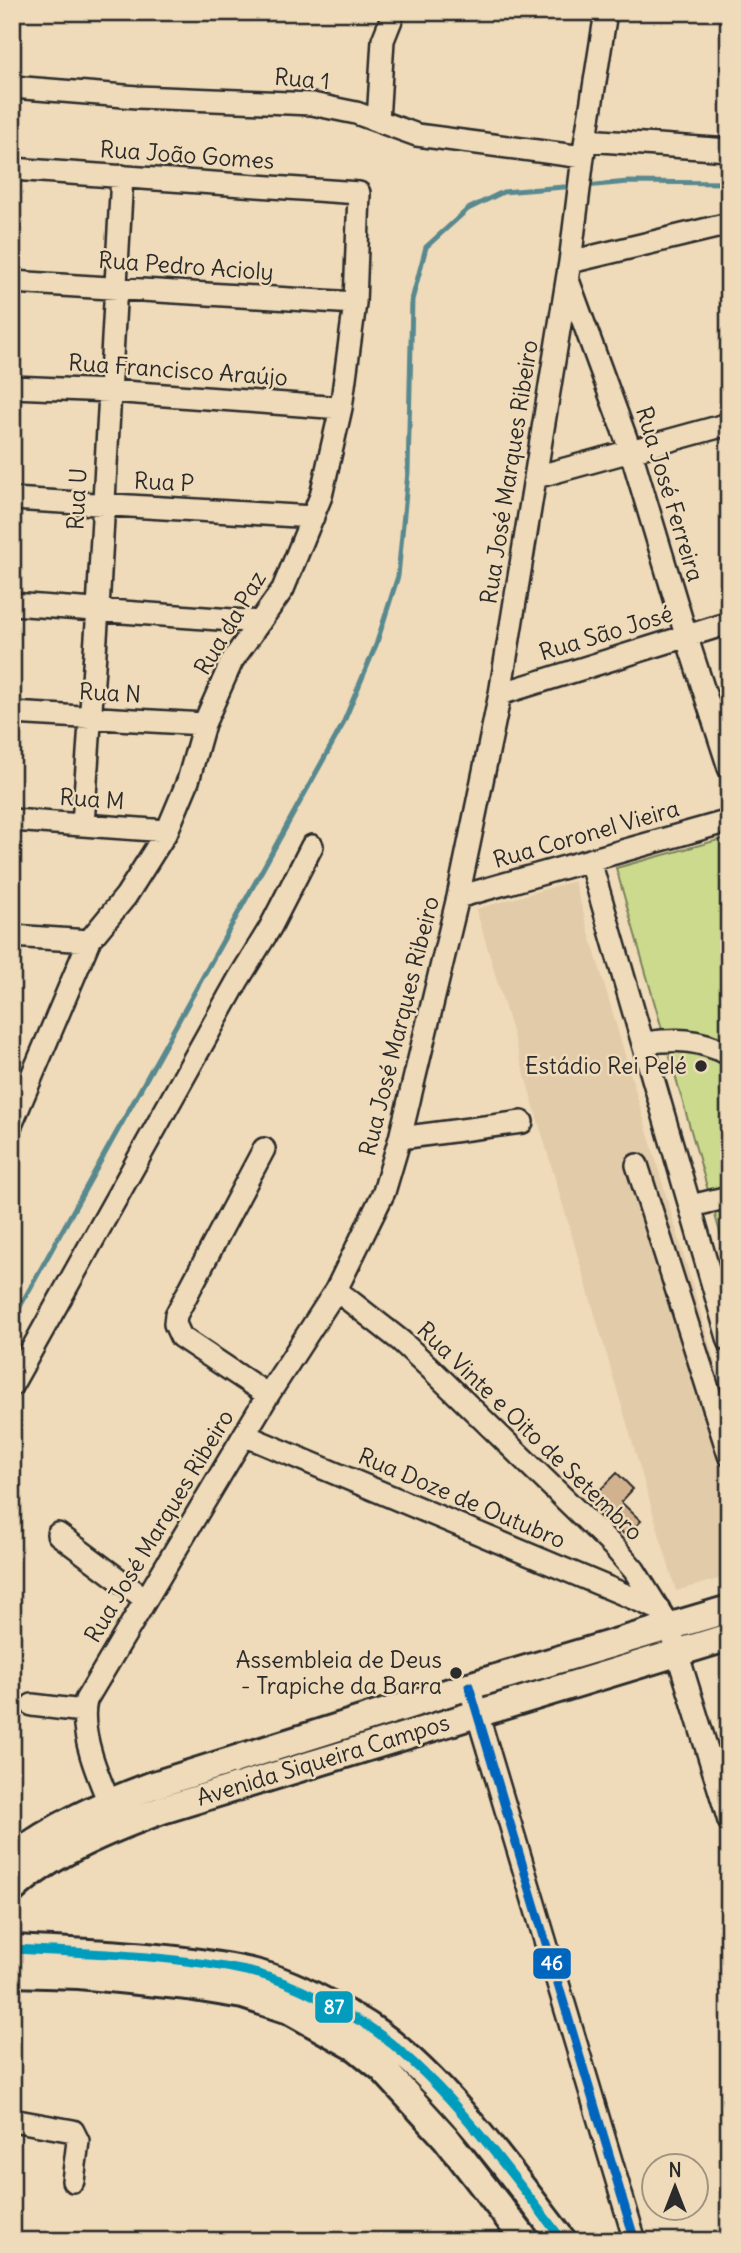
<svg xmlns="http://www.w3.org/2000/svg" width="741" height="2253" font-family="Delius,sans-serif">
<style>
.built{fill:#e2cba9}
.green{fill:#ccda8e;stroke:#7c825c;stroke-width:2}
.lines{fill:none;stroke-linecap:round;stroke-linejoin:round}
.stream{stroke:#59898f;stroke-width:5}
.building{fill:#d2b18f;stroke:#2b2b2b;stroke-width:2}
.minor-casing{stroke:#2b2b2b;stroke-width:26}
.major-casing{stroke:#2b2b2b;stroke-width:32}
.minor{stroke:#efdbb9;stroke-width:21}
.major{stroke:#efdbb9;stroke-width:26}
.bus-1-casing{stroke:#efdbb9;stroke-width:14}
.bus-2-casing{stroke:#efdbb9;stroke-width:14}
.bus-1{stroke:#0065bd;stroke-width:9}
.bus-2{stroke:#049cbe;stroke-width:9}
.poi-dot{fill:#2b2b2b;stroke:#efdbb9;stroke-width:2.5}
.labels{text-anchor:middle;stroke-width:5;stroke-linejoin:round;paint-order:stroke}
.street-label{font-size:23px;fill:#2b2b2b;stroke:#efdbb9}
.poi-label{font-size:23px;fill:#2b2b2b;stroke:#efdbb9;text-anchor:end}
.line-badge{stroke:#efdbb9;stroke-width:2.5}
.badge-label{font-size:19px;text-anchor:middle;font-weight:bold;fill:#fff}
</style>
<rect width="100%" height="100%" fill="#efdbb9"/>
<filter id="ink" filterUnits="userSpaceOnUse"><feTurbulence type="fractalNoise" baseFrequency=".0143" numOctaves="2"/><feDisplacementMap in="SourceGraphic" scale="14" xChannelSelector="R" yChannelSelector="G"/><feConvolveMatrix kernelMatrix="1 2 1 2 8 2 1 2 1" color-interpolation-filters="sRGB"/></filter>
<g filter="url(#ink)">
<path class="built" d="M 574,881 L 729,1410 L 729,1576 L 676,1591 L 476,909 Z"/>
<path class="green" d="M 729,837 L 729,1264 L 616,868 Z"/>
<g class="lines">
<path class="stream" d="M 585,186 L 628,182 L 729,183
M 12,1321 L 342,726 L 376,645 L 398,576 L 408,472 L 412,300 L 426,247 L 468,209 L 503,192 L 576,186"/>
</g>
<path class="building" d="M 617,1473 L 633,1489 L 621,1502 L 641,1521 L 626,1536 L 598,1508 L 601,1505 L 593,1497 Z"/>
<g class="lines">
<defs>
<path id="minor" d="M 12,87 L 137,97 L 312,104 L 356,113 L 417,135 L 583,157
M 378,121 L 383,40 L 393,15
M 586,140 L 729,150
M 12,169 L 359,193 L 355,303 L 341,408 L 321,496 L 283,589 L 232,661 L 204,724 L 188,781 L 167,831 L 126,896 L 89,941 L 12,1123
M 570,262 L 729,224
M 568,280 L 631,452 L 686,635 L 729,768
M 12,282 L 355,303
M 12,387 L 110,391 L 341,408
M 536,477 L 729,424
M 12,499 L 313,517
M 12,604 L 260,622
M 500,694 L 729,623
M 12,713 L 204,724
M 12,820 L 167,831
M 83,824 L 98,609 L 122,176
M 590,861 L 729,1341
M 458,897 L 729,821
M 12,936 L 89,941
M 643,1043 C 678,1039 696,1038 729,1054
M 400,1138 L 522,1122
M 264,1149 L 176,1315 L 175,1324 L 181,1337 L 268,1395
M 637,1165 L 729,1455
M 691,1206 L 729,1197
M 336,1290 L 401,1341 L 431,1369 L 614,1547 L 634,1570 L 669,1626 L 729,1821
M 12,1385 L 238,980 L 270,928 L 312,846
M 244,1435 L 659,1609
M 58,1534 L 145,1599
M 469,1686 L 635,2241
M 32,1705 L 83,1711
M 115,1816 C 101,1784 78,1734 86,1700 L 268,1395 L 336,1290 L 384,1192 L 400,1138 L 458,897 L 500,694 L 570,262 L 583,157 L 606,12
M 12,2120 L 73,2131 L 78,2141 L 73,2181"/>
<path id="major" d="M 12,1858 C 53,1826 103,1804 151,1786 L 469,1686 L 729,1609
M 12,1890 C 50,1853 113,1828 162,1810 L 729,1637
M 12,1949 C 91,1953 173,1955 251,1972 C 280,1979 308,1992 334,2007 C 346,2014 360,2020 371,2028 C 445,2080 508,2170 563,2241
M 12,1973 L 79,1975 L 188,1986 L 243,1995 L 289,2010 L 357,2048 L 383,2069 L 446,2138 L 526,2241"/>
</defs>
<use href="#minor" class="minor-casing"/>
<use href="#major" class="major-casing"/>
<use href="#minor" class="minor"/>
<use href="#major" class="major"/>
<defs>
<path id="bus-1" d="M 469,1686 L 635,2241"/>
<path id="bus-2" d="M 12,1949 C 91,1953 173,1955 251,1972 C 280,1979 308,1992 334,2007 C 346,2014 360,2020 371,2028 C 445,2080 508,2170 563,2241"/>
</defs>
<use href="#bus-1" class="bus-1-casing"/>
<use href="#bus-2" class="bus-2-casing"/>
<use href="#bus-1" class="bus-1"/>
<use href="#bus-2" class="bus-2"/>
</g>
</g>
<g class="poi-dot">
<circle cx="701" cy="1066" r="7"/>
<circle cx="456" cy="1673" r="7"/>
</g>
<g class="labels">
<g class="street-label">
<text transform="translate(302 79) rotate(5)" y="8">Rua 1</text>
<text transform="translate(187 155) rotate(4)" y="8">Rua João Gomes</text>
<text transform="translate(186 266) rotate(4)" y="8">Rua Pedro Acioly</text>
<text transform="translate(178 370) rotate(4)" y="8">Rua Francisco Araújo</text>
<text transform="translate(509 472) rotate(-81)" y="8">Rua José Marques Ribeiro</text>
<text transform="translate(164 482) rotate(3)" y="8">Rua P</text>
<text transform="translate(670 494) rotate(73)" y="8">Rua José Ferreira</text>
<text transform="translate(77 499) rotate(-87)" y="8">Rua U</text>
<text transform="translate(230 623) rotate(-59)" y="8">Rua da Paz</text>
<text transform="translate(606 633) rotate(-17)" y="8">Rua São José</text>
<text transform="translate(110 693) rotate(3)" y="8">Rua N</text>
<text transform="translate(92 799) rotate(4)" y="8">Rua M</text>
<text transform="translate(586 834) rotate(-16)" y="8">Rua Coronel Vieira</text>
<text transform="translate(399 1026) rotate(-76)" y="8">Rua José Marques Ribeiro</text>
<text transform="translate(530 1431) rotate(44)" y="8">Rua Vinte e Oito de Setembro</text>
<text transform="translate(462 1498) rotate(23)" y="8">Rua Doze de Outubro</text>
<text transform="translate(159 1526) rotate(-59)" y="8">Rua José Marques Ribeiro</text>
<text transform="translate(323 1760) rotate(-17)" y="8">Avenida Siqueira Campos</text>
</g>
<g class="poi-label">
<text x="687" y="1074">Estádio Rei Pelé</text>
<text x="442" y="1668">Assembleia de Deus<tspan x="442" dy="26">- Trapiche da Barra</tspan></text>
</g>
</g>
<g class="line-badge">
<rect x="532" y="1947" width="40" height="33" rx="7" fill="#0065bd"/>
<rect x="314" y="1990" width="40" height="34" rx="7" fill="#049cbe"/>
</g>
<g class="badge-label">
<text x="552" y="1970">46</text>
<text x="334" y="2014">87</text>
</g>
<rect width="741" height="2253" fill="none" stroke="#efdbb9" stroke-width="42"/>
<rect x="21" y="21" width="699" height="2211" fill="none" stroke="#2b2b2b" stroke-width="2.5" filter="url(#ink)"/>
<g transform="translate(675 2187)"><circle r="33" fill="#efdbb9" stroke="#a19580" stroke-width="2"/>
<path d="M0-5L12 26L0 18L-12 26Z" fill="#2b2b2b"/>
<text y="-10" font-size="19" font-weight="bold" text-anchor="middle" fill="#2b2b2b">N</text>
</g>
</svg>
